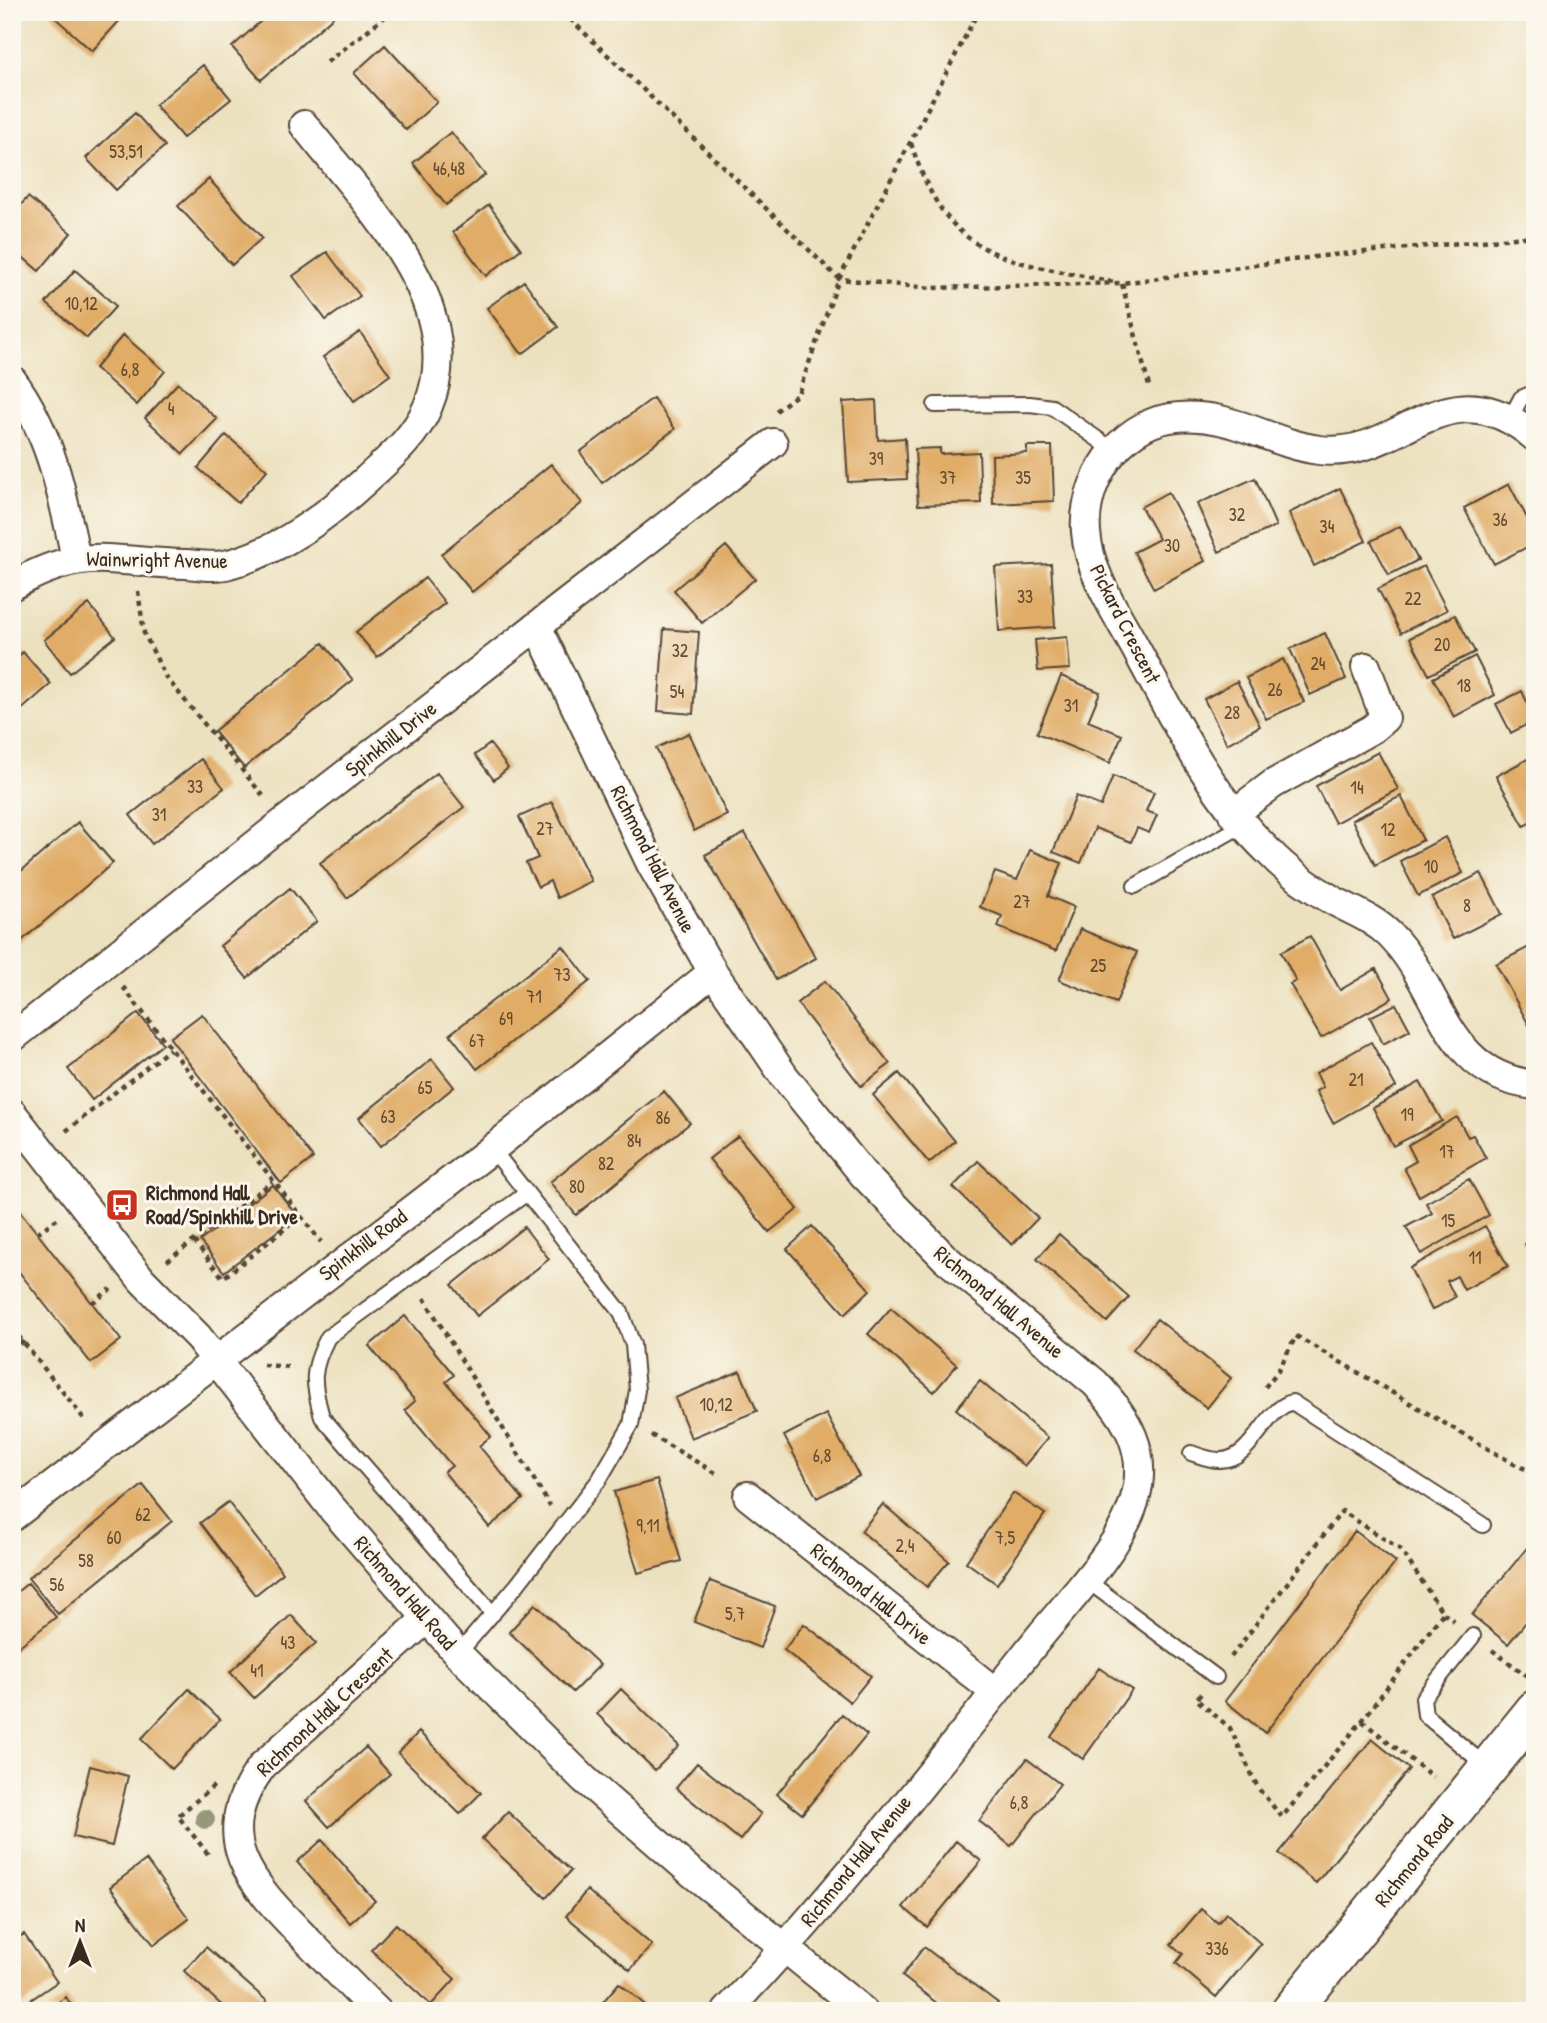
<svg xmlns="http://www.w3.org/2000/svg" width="1547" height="2023" font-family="'Patrick Hand',sans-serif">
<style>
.building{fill:#e0ac66}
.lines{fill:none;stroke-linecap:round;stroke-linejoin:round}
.service-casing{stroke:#564536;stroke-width:18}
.minor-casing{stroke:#564536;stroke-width:32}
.secondary-casing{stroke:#564536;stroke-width:42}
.path{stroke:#564536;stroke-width:4.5;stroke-dasharray:5 5;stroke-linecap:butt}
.service{stroke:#fff;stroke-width:14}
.minor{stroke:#fff;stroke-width:28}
.secondary{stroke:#fff;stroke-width:38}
.tree{fill:#969879}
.labels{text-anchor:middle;stroke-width:6;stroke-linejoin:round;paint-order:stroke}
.number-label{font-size:18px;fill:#644a30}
.street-label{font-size:21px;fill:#3b2a1e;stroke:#fbf7ec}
.poi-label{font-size:21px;font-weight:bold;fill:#3b2a1e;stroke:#fbf7ec;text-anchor:start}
</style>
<rect width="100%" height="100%" fill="#fbf7ec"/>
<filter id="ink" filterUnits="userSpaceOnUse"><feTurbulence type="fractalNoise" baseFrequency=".0143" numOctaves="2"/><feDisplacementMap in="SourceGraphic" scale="14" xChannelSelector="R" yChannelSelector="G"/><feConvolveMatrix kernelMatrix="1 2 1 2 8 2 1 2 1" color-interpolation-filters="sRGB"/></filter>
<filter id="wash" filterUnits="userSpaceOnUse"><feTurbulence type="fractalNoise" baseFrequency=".00686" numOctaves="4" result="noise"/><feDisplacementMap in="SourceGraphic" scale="28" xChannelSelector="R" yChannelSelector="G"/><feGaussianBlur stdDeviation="1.57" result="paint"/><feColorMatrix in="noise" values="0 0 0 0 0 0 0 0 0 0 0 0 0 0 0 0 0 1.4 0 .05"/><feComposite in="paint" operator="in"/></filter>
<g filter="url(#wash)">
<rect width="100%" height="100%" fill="#ece1bf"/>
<g id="blocks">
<path class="building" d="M 53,12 L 113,12 L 121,19 L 92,51 L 51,14 Z
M 271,12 L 331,12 L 334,16 L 261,80 L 232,47 Z
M 385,45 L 437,102 L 406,130 L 354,73 Z
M 203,65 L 231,99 L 183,138 L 155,105 Z
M 135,113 L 165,146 L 116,190 L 86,158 Z
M 451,132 L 485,175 L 446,205 L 413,163 Z
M 209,179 L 262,238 L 232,265 L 178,206 Z
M 28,197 L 71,233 L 39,271 L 12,248 L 12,215 Z
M 489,205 L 521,249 L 486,276 L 453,232 Z
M 327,252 L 360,296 L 326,320 L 293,276 Z
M 75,270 L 116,306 L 87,338 L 46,303 Z
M 524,281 L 558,327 L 522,354 L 487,308 Z
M 360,332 L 390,375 L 354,401 L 323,357 Z
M 123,335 L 165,371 L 137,405 L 95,368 Z
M 178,383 L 217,419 L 183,454 L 145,418 Z
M 653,398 L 675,429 L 602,483 L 580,452 Z
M 876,400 L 878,440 L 905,438 L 907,479 L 848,482 L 843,402 Z
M 226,435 L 267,470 L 238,503 L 198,468 Z
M 1027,446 L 1052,446 L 1054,501 L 993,504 L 992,455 L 1027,453 Z
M 940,448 L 940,454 L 979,452 L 981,503 L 918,505 L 915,449 Z
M 551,464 L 582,503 L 472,592 L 441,554 Z
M 1255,478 L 1276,526 L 1219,552 L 1197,504 Z
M 1509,484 L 1535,533 L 1535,543 L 1494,564 L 1464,508 Z
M 1340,488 L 1366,541 L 1314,566 L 1289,513 Z
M 1168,492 L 1205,561 L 1154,589 L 1134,552 L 1159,539 L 1141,507 Z
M 1400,526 L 1418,560 L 1389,575 L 1371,541 Z
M 726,546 L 755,579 L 702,623 L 674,590 Z
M 1051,564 L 1055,627 L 999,631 L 995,567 Z
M 1424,566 L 1447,610 L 1401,633 L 1378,589 Z
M 425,578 L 445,603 L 377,657 L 356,632 Z
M 89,604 L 115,637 L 70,673 L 44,640 Z
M 1455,615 L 1475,652 L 1429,675 L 1410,638 Z
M 664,629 L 699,632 L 693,714 L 658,711 Z
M 1325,633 L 1346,679 L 1310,695 L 1290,649 Z
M 1067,637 L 1070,669 L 1038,671 L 1035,640 Z
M 323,643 L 353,680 L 244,768 L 214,731 Z
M 23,652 L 51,684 L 12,718 L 12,662 Z
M 1475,656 L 1495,695 L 1454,717 L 1433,678 Z
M 1283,659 L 1304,702 L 1266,719 L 1246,678 Z
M 1061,676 L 1100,692 L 1088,721 L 1122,735 L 1110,763 L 1037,733 Z
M 1237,681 L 1260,726 L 1227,744 L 1204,699 Z
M 1522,691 L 1535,720 L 1511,733 L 1496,704 Z
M 689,733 L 727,815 L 694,831 L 656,748 Z
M 490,744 L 508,768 L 494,780 L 475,755 Z
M 1378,752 L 1398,789 L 1335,823 L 1316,786 Z
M 1535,755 L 1535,820 L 1524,826 L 1496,776 Z
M 201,759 L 224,788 L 152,844 L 130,815 Z
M 437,773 L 464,807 L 347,898 L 320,863 Z
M 1113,776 L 1154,792 L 1146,811 L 1157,815 L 1149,833 L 1137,828 L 1131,842 L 1095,828 L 1081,863 L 1053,852 L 1076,796 L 1101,806 Z
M 1401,796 L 1423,840 L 1375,865 L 1352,820 Z
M 552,802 L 591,881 L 557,898 L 550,881 L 538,887 L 526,863 L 538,858 L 519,817 Z
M 78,822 L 113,863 L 12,949 L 12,879 Z
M 745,833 L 816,958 L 776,980 L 705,855 Z
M 1445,837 L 1463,873 L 1418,896 L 1400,861 Z
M 1030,850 L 1062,863 L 1048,896 L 1074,907 L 1056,951 L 998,927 L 1002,916 L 980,907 L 995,872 L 1017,880 Z
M 1481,873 L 1502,914 L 1453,939 L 1432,898 Z
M 290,888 L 317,921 L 247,978 L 220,946 Z
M 1080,929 L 1137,952 L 1116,1003 L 1059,980 Z
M 1310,936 L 1340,990 L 1376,969 L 1392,998 L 1321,1038 L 1290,984 L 1296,981 L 1281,952 Z
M 1535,944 L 1535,1025 L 1530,1027 L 1496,964 Z
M 563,946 L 590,981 L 477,1069 L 450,1034 Z
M 825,981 L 890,1064 L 861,1086 L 797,1003 Z
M 1396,1004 L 1410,1030 L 1383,1044 L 1370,1017 Z
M 138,1013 L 163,1044 L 92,1100 L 68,1069 Z
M 202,1014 L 313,1158 L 281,1183 L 170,1038 Z
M 1371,1042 L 1396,1087 L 1333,1123 L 1316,1091 L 1323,1087 L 1316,1073 Z
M 432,1059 L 454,1087 L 381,1146 L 359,1118 Z
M 899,1073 L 955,1141 L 929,1163 L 873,1095 Z
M 1420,1082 L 1442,1121 L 1393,1146 L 1373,1108 Z
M 664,1091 L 690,1123 L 576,1215 L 550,1182 Z
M 1457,1117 L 1468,1137 L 1473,1135 L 1486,1158 L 1419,1196 L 1404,1168 L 1416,1161 L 1408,1145 Z
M 738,1136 L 798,1209 L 769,1232 L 709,1159 Z
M 978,1161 L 1038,1218 L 1012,1245 L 953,1187 Z
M 1469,1179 L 1489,1215 L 1421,1254 L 1406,1227 L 1432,1213 L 1426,1203 Z
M 273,1185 L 297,1216 L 224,1272 L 200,1241 Z
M 12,1201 L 121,1340 L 91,1363 L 12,1263 Z
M 812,1226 L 870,1290 L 845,1314 L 787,1249 Z
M 1485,1226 L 1508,1266 L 1464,1290 L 1457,1276 L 1447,1281 L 1455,1297 L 1432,1310 L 1410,1268 Z
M 524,1227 L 549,1259 L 477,1316 L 452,1285 Z
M 1059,1234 L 1129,1297 L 1107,1322 L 1037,1259 Z
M 1535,1240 L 1535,1265 L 1525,1244 Z
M 891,1308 L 957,1365 L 934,1392 L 868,1334 Z
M 405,1316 L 454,1375 L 446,1382 L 491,1436 L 479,1446 L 523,1499 L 489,1527 L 444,1472 L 452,1466 L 405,1410 L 415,1401 L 369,1346 Z
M 1157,1319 L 1231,1378 L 1207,1408 L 1133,1349 Z
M 740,1371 L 757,1411 L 691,1438 L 675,1398 Z
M 980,1381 L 1048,1438 L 1024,1466 L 956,1409 Z
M 826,1414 L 859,1476 L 817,1498 L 784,1436 Z
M 657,1480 L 681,1561 L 638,1573 L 614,1492 Z
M 143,1485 L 172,1521 L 58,1614 L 28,1578 Z
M 1013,1493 L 1045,1514 L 997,1584 L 966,1562 Z
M 228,1502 L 283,1573 L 255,1595 L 200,1523 Z
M 883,1504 L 949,1561 L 927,1587 L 861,1531 Z
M 1355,1531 L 1396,1562 L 1265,1733 L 1225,1701 Z
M 1535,1538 L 1535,1611 L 1508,1644 L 1472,1615 Z
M 710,1581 L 775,1606 L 760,1648 L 694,1622 Z
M 28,1583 L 56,1617 L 12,1652 L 12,1596 Z
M 535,1604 L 600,1665 L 573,1692 L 509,1632 Z
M 291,1615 L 316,1643 L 254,1698 L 230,1672 Z
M 804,1624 L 871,1676 L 850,1702 L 784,1650 Z
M 1099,1668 L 1132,1690 L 1083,1759 L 1051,1737 Z
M 189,1689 L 220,1719 L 172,1769 L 141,1739 Z
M 621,1689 L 679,1746 L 655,1770 L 597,1714 Z
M 842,1714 L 867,1735 L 802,1814 L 777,1794 Z
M 419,1732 L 481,1793 L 460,1814 L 398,1753 Z
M 1372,1739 L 1409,1769 L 1316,1883 L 1279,1853 Z
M 366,1747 L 390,1774 L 329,1827 L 306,1801 Z
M 1027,1759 L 1060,1784 L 1011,1846 L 979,1821 Z
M 697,1763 L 761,1814 L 740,1840 L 676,1788 Z
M 90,1766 L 128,1776 L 112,1846 L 73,1837 Z
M 508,1812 L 571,1871 L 546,1898 L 482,1839 Z
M 322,1840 L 375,1901 L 350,1923 L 297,1862 Z
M 956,1841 L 981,1861 L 927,1927 L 903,1907 Z
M 146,1860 L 189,1919 L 154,1945 L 110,1887 Z
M 587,1890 L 652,1945 L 630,1970 L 566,1916 Z
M 1201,1909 L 1218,1923 L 1226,1913 L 1261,1944 L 1216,1997 L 1176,1963 L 1183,1954 L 1171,1944 Z
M 396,1924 L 455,1979 L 431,2005 L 371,1950 Z
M 24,1934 L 57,1982 L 23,2005 L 12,1989 L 12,1942 Z
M 206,1947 L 267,2001 L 258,2011 L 228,2011 L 184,1971 Z
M 924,1947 L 998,2003 L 992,2011 L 947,2011 L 902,1976 Z
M 619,1983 L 644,2004 L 638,2011 L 595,2011 Z
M 66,1997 L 75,2011 L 46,2011 Z"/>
</g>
</g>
<g filter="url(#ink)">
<use href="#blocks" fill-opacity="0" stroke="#564536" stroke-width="2"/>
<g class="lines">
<defs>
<path id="service" d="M 935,405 L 1030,404 L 1052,407 L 1113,450
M 1510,419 L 1521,398 L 1535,392
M 1135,886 L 1243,825
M 1191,1453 C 1200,1456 1210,1460 1219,1460 C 1253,1461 1263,1410 1292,1402 L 1483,1525
M 1085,1579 L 1216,1677
M 493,1614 L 322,1417 C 312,1382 311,1370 328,1337 L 527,1193
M 1473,1636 L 1423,1698 L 1425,1715 L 1487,1767
M 458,1654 L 517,1585 L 599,1480 L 631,1425 L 637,1390 L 633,1345 L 621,1312 L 492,1149"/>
<path id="minor" d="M 12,380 C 51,433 63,496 76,559
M 1535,437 C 1445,361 1401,461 1319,450 C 1267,443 1228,409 1170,418 C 1119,426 1082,482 1086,532 C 1089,574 1117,613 1136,649 C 1175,721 1210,795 1269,852 C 1288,872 1311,888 1336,902 C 1355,912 1374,919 1390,935 C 1443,989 1443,1075 1535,1085
M 12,586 C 84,544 111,563 186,564 C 199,565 216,568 229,564 C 281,551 328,515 367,479 C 391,457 416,436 428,406 C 471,304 361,199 304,125
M 537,626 L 651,864 L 713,972 L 784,1076 L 863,1174 L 945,1258 L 1095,1383 C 1127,1417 1150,1453 1134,1502 C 1119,1550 1068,1601 1037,1640 C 937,1766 837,1894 727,2011
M 1233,814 L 1273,784 L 1372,729 L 1385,718 L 1366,667
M 12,1038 L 284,822 L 773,443
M 12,1113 L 142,1280 L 198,1337 L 330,1506 L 458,1654 L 584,1779 L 691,1872 L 863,2011
M 748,1496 L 995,1692
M 12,1517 L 492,1149 L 713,972
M 377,2011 C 352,1988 329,1962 305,1938 C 251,1883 207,1839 263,1765 L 425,1620"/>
<path id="secondary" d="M 1291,2011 L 1535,1710"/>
</defs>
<use href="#service" class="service-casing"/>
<use href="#minor" class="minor-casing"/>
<use href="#secondary" class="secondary-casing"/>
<path class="path" d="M 563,12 L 839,279 L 931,288 L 1122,283 L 1322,256 L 1535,236
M 327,62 L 391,12
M 911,143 C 948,262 1006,260 1114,282
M 1122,284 L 1150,390
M 776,411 L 798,394 L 839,279 L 978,12
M 138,591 L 144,633 L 165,676 L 265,798
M 123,987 L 321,1242
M 66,1131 L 170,1049
M 37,1233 L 57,1219
M 194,1241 L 223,1278 L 301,1216
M 167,1261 L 272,1182
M 424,1298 L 550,1506
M 92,1303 L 111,1289
M 12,1328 L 85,1420
M 12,1350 L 24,1341
M 263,1365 L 293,1367
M 1265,1387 L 1278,1371 L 1296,1336 L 1514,1464 L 1535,1473
M 651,1435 L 719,1475
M 1492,1650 L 1527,1676
M 1231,1657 L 1342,1511 L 1401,1550 L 1443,1613 L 1454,1621
M 1201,1694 L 1196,1699 L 1230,1728 L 1258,1788 L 1282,1817 L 1362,1721 L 1443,1613
M 1362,1721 L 1433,1777
M 208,1854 L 178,1816 L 215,1785"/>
<use href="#service" class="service"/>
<use href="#minor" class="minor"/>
<use href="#secondary" class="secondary"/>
</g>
<circle class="tree" cx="205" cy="1819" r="10"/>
</g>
<defs>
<symbol id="bus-square" viewBox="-11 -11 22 22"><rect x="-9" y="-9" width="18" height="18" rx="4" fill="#c8321e" stroke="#fbf7ec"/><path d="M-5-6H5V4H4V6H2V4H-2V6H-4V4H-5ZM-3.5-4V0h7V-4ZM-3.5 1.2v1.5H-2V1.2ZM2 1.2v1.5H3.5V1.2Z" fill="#fff"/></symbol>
</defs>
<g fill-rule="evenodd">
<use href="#bus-square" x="103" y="1186" width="38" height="38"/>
</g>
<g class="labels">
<g class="number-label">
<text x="126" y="158">53,51</text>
<text x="449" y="175">46,48</text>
<text x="81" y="310">10,12</text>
<text x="130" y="376">6,8</text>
<text x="171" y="415">4</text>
<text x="876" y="465">39</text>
<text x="948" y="484">37</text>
<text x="1023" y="484">35</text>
<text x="1237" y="521">32</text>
<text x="1500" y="526">36</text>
<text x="1327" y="533">34</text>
<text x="1172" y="552">30</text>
<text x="1025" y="603">33</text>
<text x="1413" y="605">22</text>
<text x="1442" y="651">20</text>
<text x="680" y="657">32</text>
<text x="1318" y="670">24</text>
<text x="1464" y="692">18</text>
<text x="1275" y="696">26</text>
<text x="677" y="698">54</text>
<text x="1071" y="712">31</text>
<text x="1232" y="719">28</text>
<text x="195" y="793">33</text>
<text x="1357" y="794">14</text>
<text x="159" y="821">31</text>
<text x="545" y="835">27</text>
<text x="1388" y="836">12</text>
<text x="1431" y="873">10</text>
<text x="1022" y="908">27</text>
<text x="1467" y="912">8</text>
<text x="1098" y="972">25</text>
<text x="562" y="981">73</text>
<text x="534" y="1003">71</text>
<text x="506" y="1025">69</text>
<text x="477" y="1047">67</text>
<text x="1356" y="1086">21</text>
<text x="425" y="1094">65</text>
<text x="1407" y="1121">19</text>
<text x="388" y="1123">63</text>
<text x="663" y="1124">86</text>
<text x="634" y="1147">84</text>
<text x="1447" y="1158">17</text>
<text x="606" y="1170">82</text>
<text x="577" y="1193">80</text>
<text x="1448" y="1227">15</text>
<text x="1475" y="1264">11</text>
<text x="716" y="1411">10,12</text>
<text x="822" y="1462">6,8</text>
<text x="143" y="1521">62</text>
<text x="648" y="1532">9,11</text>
<text x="114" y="1544">60</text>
<text x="1005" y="1544">7,5</text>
<text x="905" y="1552">2,4</text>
<text x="86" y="1567">58</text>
<text x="57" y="1591">56</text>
<text x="735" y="1620">5,7</text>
<text x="288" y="1649">43</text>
<text x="257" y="1677">41</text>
<text x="1019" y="1809">6,8</text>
<text x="1217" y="1955">336</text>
</g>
<g class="street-label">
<text transform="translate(157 560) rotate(1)" y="7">Wainwright Avenue</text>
<text transform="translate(1125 624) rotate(63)" y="7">Pickard Crescent</text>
<text transform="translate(391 739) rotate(-38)" y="7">Spinkhill Drive</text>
<text transform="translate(653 859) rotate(63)" y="7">Richmond Hall Avenue</text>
<text transform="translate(363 1245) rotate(-37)" y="7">Spinkhill Road</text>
<text transform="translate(999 1302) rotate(40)" y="7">Richmond Hall Avenue</text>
<text transform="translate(405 1593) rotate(49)" y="7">Richmond Hall Road</text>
<text transform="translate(871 1594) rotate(39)" y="7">Richmond Hall Drive</text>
<text transform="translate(325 1712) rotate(-43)" y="7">Richmond Hall Crescent</text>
<text transform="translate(856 1861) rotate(-51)" y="7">Richmond Hall Avenue</text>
<text transform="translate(1414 1861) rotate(-51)" y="7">Richmond Road</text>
</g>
<g class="poi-label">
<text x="146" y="1200">Richmond Hall<tspan x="146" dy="24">Road/Spinkhill Drive</tspan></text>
</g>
</g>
<rect width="1547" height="2023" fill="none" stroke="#fbf7ec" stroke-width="42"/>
<g transform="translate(80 1942)" stroke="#fbf7ec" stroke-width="5" paint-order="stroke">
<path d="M0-5L12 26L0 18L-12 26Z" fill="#3b2a1e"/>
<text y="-10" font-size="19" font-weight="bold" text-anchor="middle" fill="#3b2a1e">N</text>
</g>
</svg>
